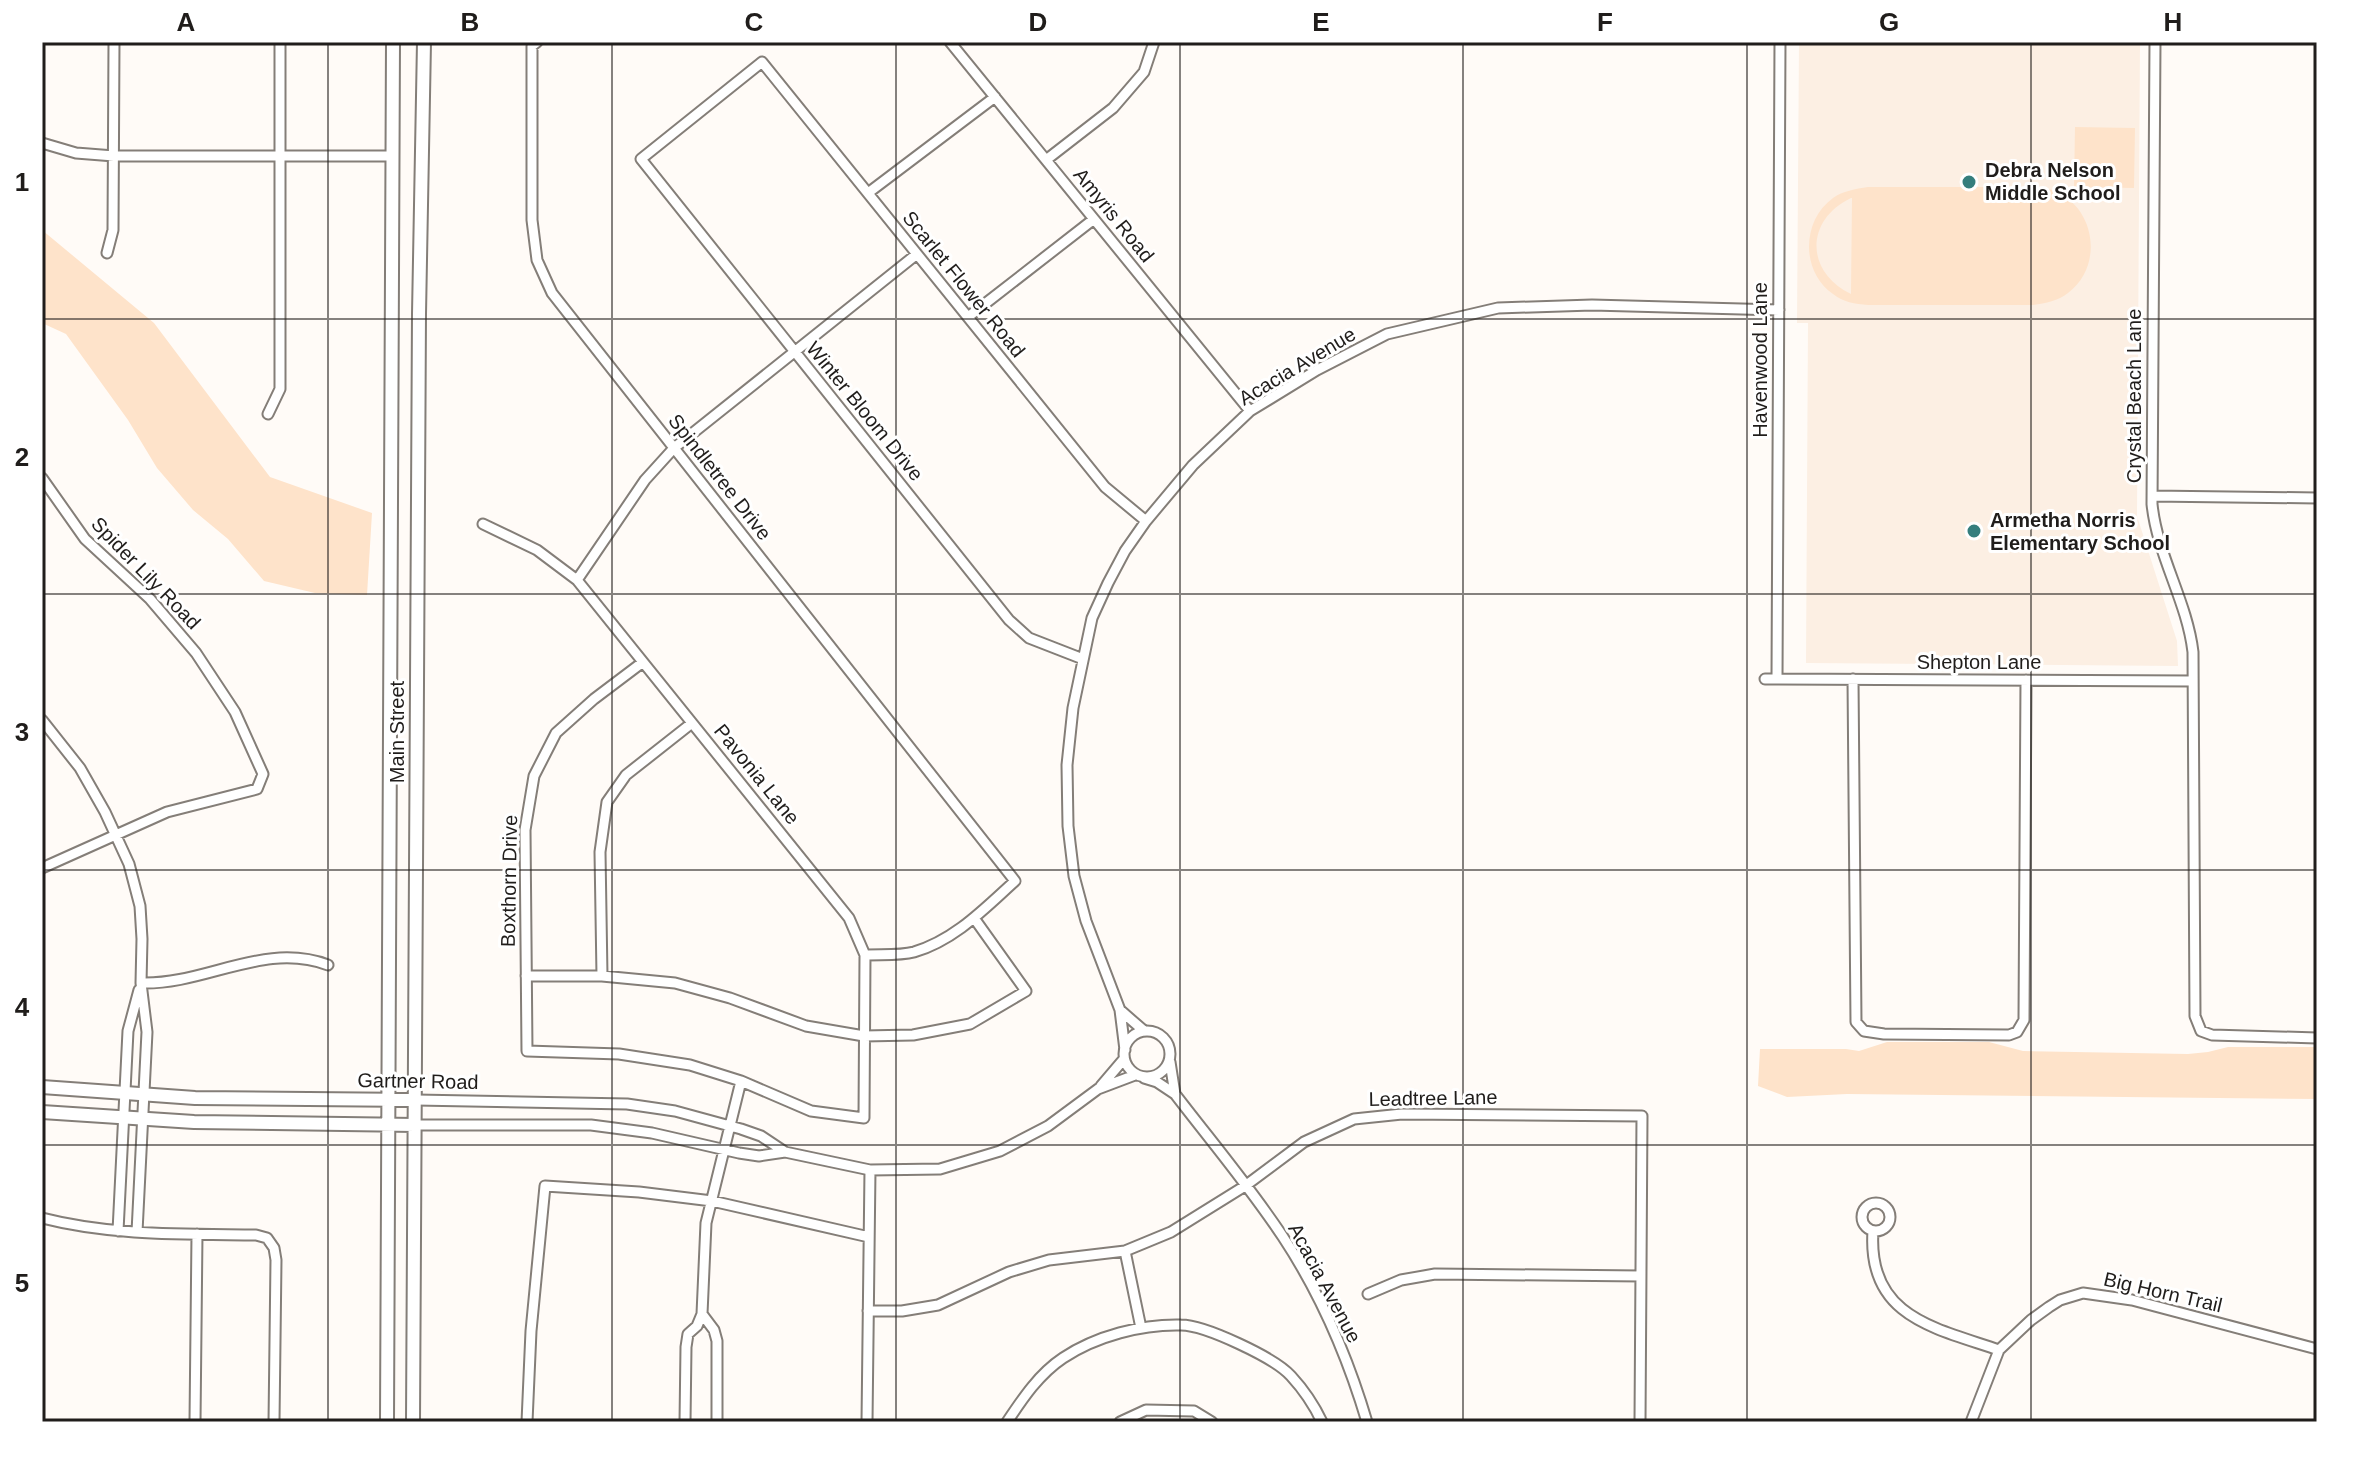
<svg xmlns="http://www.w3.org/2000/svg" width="2359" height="1464" font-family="Helvetica,sans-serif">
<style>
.built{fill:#fcefe3}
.green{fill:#fee3ca;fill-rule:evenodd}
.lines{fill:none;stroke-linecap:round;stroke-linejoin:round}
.street-casing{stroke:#847e78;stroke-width:13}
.secondary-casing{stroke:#847e78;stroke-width:16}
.street{stroke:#fff;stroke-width:9}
.secondary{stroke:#fff;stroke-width:12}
.grid{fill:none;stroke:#201d1b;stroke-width:2;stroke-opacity:0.55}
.poi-dot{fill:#357e7d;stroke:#fff;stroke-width:3}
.labels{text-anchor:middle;stroke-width:6;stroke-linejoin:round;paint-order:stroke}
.poi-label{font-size:20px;font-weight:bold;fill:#201d1b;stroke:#fff;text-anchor:start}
.street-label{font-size:20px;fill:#201d1b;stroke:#fff}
.neatline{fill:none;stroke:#201d1b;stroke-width:3}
.grid-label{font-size:26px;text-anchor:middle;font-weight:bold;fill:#201d1b}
</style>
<rect width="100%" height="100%" fill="#fffbf7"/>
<path class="built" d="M 1799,42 L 2140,42 L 2137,516 L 2177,641 L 2178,666 L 1806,663 L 1808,323 L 1797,323 Z"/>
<path class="green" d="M 2075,127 L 2135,128 L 2134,188 L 2074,187 Z
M 1868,187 L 2033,187 C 2039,188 2046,188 2052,190 C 2095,205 2105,265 2068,293 C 2058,301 2046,303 2033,305 L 1868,305 C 1855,304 1843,302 1833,294 C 1801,272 1801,221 1833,198 C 1843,191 1855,189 1868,187 ZM 1851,198 L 1852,198 L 1851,294 C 1805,272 1805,220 1851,198 Z
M 42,230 L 154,323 L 270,477 L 372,513 L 367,595 L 315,593 L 264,581 L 228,539 L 193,510 L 157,468 L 128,420 L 66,334 L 42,323 Z
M 1887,1042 L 1989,1042 L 2023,1051 L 2188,1054 L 2208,1052 L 2228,1047 L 2317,1047 L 2317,1099 L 1847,1094 L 1787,1097 L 1758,1086 L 1760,1049 L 1846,1049 L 1859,1051 Z"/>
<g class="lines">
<defs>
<path id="street" d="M 537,42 L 532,46 L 532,220 L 537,260 L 552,293 L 1015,881 C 985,908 955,940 914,952 C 899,956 880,954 865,955
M 950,42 L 1250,411
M 2155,42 L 2152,504 C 2157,555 2187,601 2193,652 L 2195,1016 L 2201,1031 L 2212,1035 L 2317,1038
M 42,143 L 76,153 L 114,156 L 393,156
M 1046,160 L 1113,108 L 1144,72 L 1154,42
M 868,193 L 995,97
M 107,253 L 113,230 L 114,42
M 968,317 L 1094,219
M 268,414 L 280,389 L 280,42
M 42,478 L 85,539 L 150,599 L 196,653 L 235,712 L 263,774 L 257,789 L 167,812 L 42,868
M 2152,496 L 2317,498
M 483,524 L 537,550 L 577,580 L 849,918 L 865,955 L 864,1118 L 811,1111 L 741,1081 L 690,1065 L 619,1054 L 527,1051 L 525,830 L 534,776 L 556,733 L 594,699 L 643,662
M 577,580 L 645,480 L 674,448 L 917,254
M 1083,659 L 1029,638 L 1009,620 L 641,159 L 762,62 L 1105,487 L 1146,521
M 1765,679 L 2193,681
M 1777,679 L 1780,42
M 1853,679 L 1856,1022 L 1864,1031 L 1884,1034 L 2009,1035 L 2017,1032 L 2024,1020 L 2026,680
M 42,720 L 80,768 L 105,812 L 129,864 L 140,906 L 142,939 L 141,983 L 147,1032 L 137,1232
M 526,976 L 602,976 L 675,983 L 730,998 L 806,1026 L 864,1036 L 913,1035 L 970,1024 L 1026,991 L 974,918
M 602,976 L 600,852 L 607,802 L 626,775 L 692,723
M 141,983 C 206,985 264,941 328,965
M 1120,1010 L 1143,1030
M1124 1054a23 23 0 1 1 46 0a23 23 0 1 1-46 0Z
M 1125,1050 L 1120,1010 L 1086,921 L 1074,876 L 1068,826 L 1067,765 L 1073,708 L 1092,618 L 1108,583 L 1125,551 L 1146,521 L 1193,465 L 1250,411 L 1317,370 L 1387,334 L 1498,308 L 1592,305 L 1779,310
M 1170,1062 L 1175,1094
M 1144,1078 L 1157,1082 L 1175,1094 C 1211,1141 1250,1187 1283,1237 C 1320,1293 1348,1358 1367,1422
M 1101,1086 L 1124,1059
M 416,1100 L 627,1104 L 675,1111 L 741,1129 L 761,1136 L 785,1152 L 870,1170 L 940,1169 L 1000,1151 L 1048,1126 L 1098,1089 L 1135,1075
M 415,1125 L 591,1125 L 652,1133 L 739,1153 L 759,1156 L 785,1152
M1862 1217a14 14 0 1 1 28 0a14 14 0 1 1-28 0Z
M 42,1218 C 112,1236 184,1234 256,1235 L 267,1238 L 274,1248 L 276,1260 L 274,1422
M 118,1231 L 128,1031 L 139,990
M 1873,1231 C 1867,1317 1935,1328 1999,1350
M 1125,1251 L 1141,1328
M 1368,1294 L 1401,1280 L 1435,1274 L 1641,1276
M 868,1311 L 902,1311 L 938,1305 L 1009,1272 L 1049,1260 L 1125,1251 L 1171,1232 L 1245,1186 L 1304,1142 L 1354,1119 L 1402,1114 L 1642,1116 L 1640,1422
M 702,1314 L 714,1330 L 717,1341 L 717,1422
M 195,1422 L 197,1234
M 527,1422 L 531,1331 L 545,1186 L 639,1192 L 712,1201 L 869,1237
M 685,1422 L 686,1347 L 688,1334 L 697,1326 L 702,1314 L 706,1223 L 741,1081
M 867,1422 L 870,1170
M 1007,1422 C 1023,1398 1039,1374 1063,1358 C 1096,1336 1142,1324 1181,1325 C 1205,1325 1275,1358 1291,1376 C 1303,1389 1315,1407 1322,1422
M 1120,1422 L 1146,1410 L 1194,1411 L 1212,1422
M 1971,1422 L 1999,1350 L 2031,1320 L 2049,1307 L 2060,1300 L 2083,1293 L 2132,1300 L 2317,1349"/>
<path id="secondary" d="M 42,1087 L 195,1098 L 416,1100
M 42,1112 L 194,1122 L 415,1125
M 387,1422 L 393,42
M 413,1422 L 419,314 L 424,42"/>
</defs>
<use href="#street" class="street-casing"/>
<use href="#secondary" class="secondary-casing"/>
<use href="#street" class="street"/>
<use href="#secondary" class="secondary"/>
</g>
<path class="grid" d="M 328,42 L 328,1422M 612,42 L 612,1422M 896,42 L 896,1422M 1180,42 L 1180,1422M 1463,42 L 1463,1422M 1747,42 L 1747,1422M 2031,42 L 2031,1422M 42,319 L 2317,319M 42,594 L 2317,594M 42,870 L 2317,870M 42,1145 L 2317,1145"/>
<g class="poi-dot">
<circle cx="1969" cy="182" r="8"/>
<circle cx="1974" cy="531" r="8"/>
</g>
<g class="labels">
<g class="poi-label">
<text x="1985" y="177">Debra Nelson<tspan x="1985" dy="23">Middle School</tspan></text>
<text x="1990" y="527">Armetha Norris<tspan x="1990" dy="23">Elementary School</tspan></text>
</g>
<g class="street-label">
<text transform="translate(1114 215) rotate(51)" y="7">Amyris Road</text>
<text transform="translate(964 284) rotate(51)" y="7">Scarlet Flower Road</text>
<text transform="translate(1760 360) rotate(-90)" y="7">Havenwood Lane</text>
<text transform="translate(1297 366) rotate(-31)" y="7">Acacia Avenue</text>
<text transform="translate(2134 396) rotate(-90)" y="7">Crystal Beach Lane</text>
<text transform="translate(865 411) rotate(51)" y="7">Winter Bloom Drive</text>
<text transform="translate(720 477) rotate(52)" y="7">Spindletree Drive</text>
<text transform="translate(146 573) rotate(46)" y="7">Spider Lily Road</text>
<text x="1979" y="669">Shepton Lane</text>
<text transform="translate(397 732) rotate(-90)" y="7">Main Street</text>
<text transform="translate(757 774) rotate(51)" y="7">Pavonia Lane</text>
<text transform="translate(509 881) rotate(-89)" y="7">Boxthorn Drive</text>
<text transform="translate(418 1081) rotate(1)" y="7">Gartner Road</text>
<text transform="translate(1433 1098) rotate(-1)" y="7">Leadtree Lane</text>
<text transform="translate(1325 1283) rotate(62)" y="7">Acacia Avenue</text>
<text transform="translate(2163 1292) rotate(13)" y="7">Big Horn Trail</text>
</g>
</g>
<rect width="2359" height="1464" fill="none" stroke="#ffffff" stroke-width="88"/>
<rect x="44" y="44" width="2271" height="1376" class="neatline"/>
<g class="grid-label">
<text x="186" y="31">A</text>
<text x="470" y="31">B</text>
<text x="754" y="31">C</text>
<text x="1038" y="31">D</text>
<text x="1321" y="31">E</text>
<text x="1605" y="31">F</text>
<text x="1889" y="31">G</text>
<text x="2173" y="31">H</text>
<text x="22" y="191">1</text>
<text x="22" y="466">2</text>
<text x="22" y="741">3</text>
<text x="22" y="1016">4</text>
<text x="22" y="1292">5</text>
</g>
</svg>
